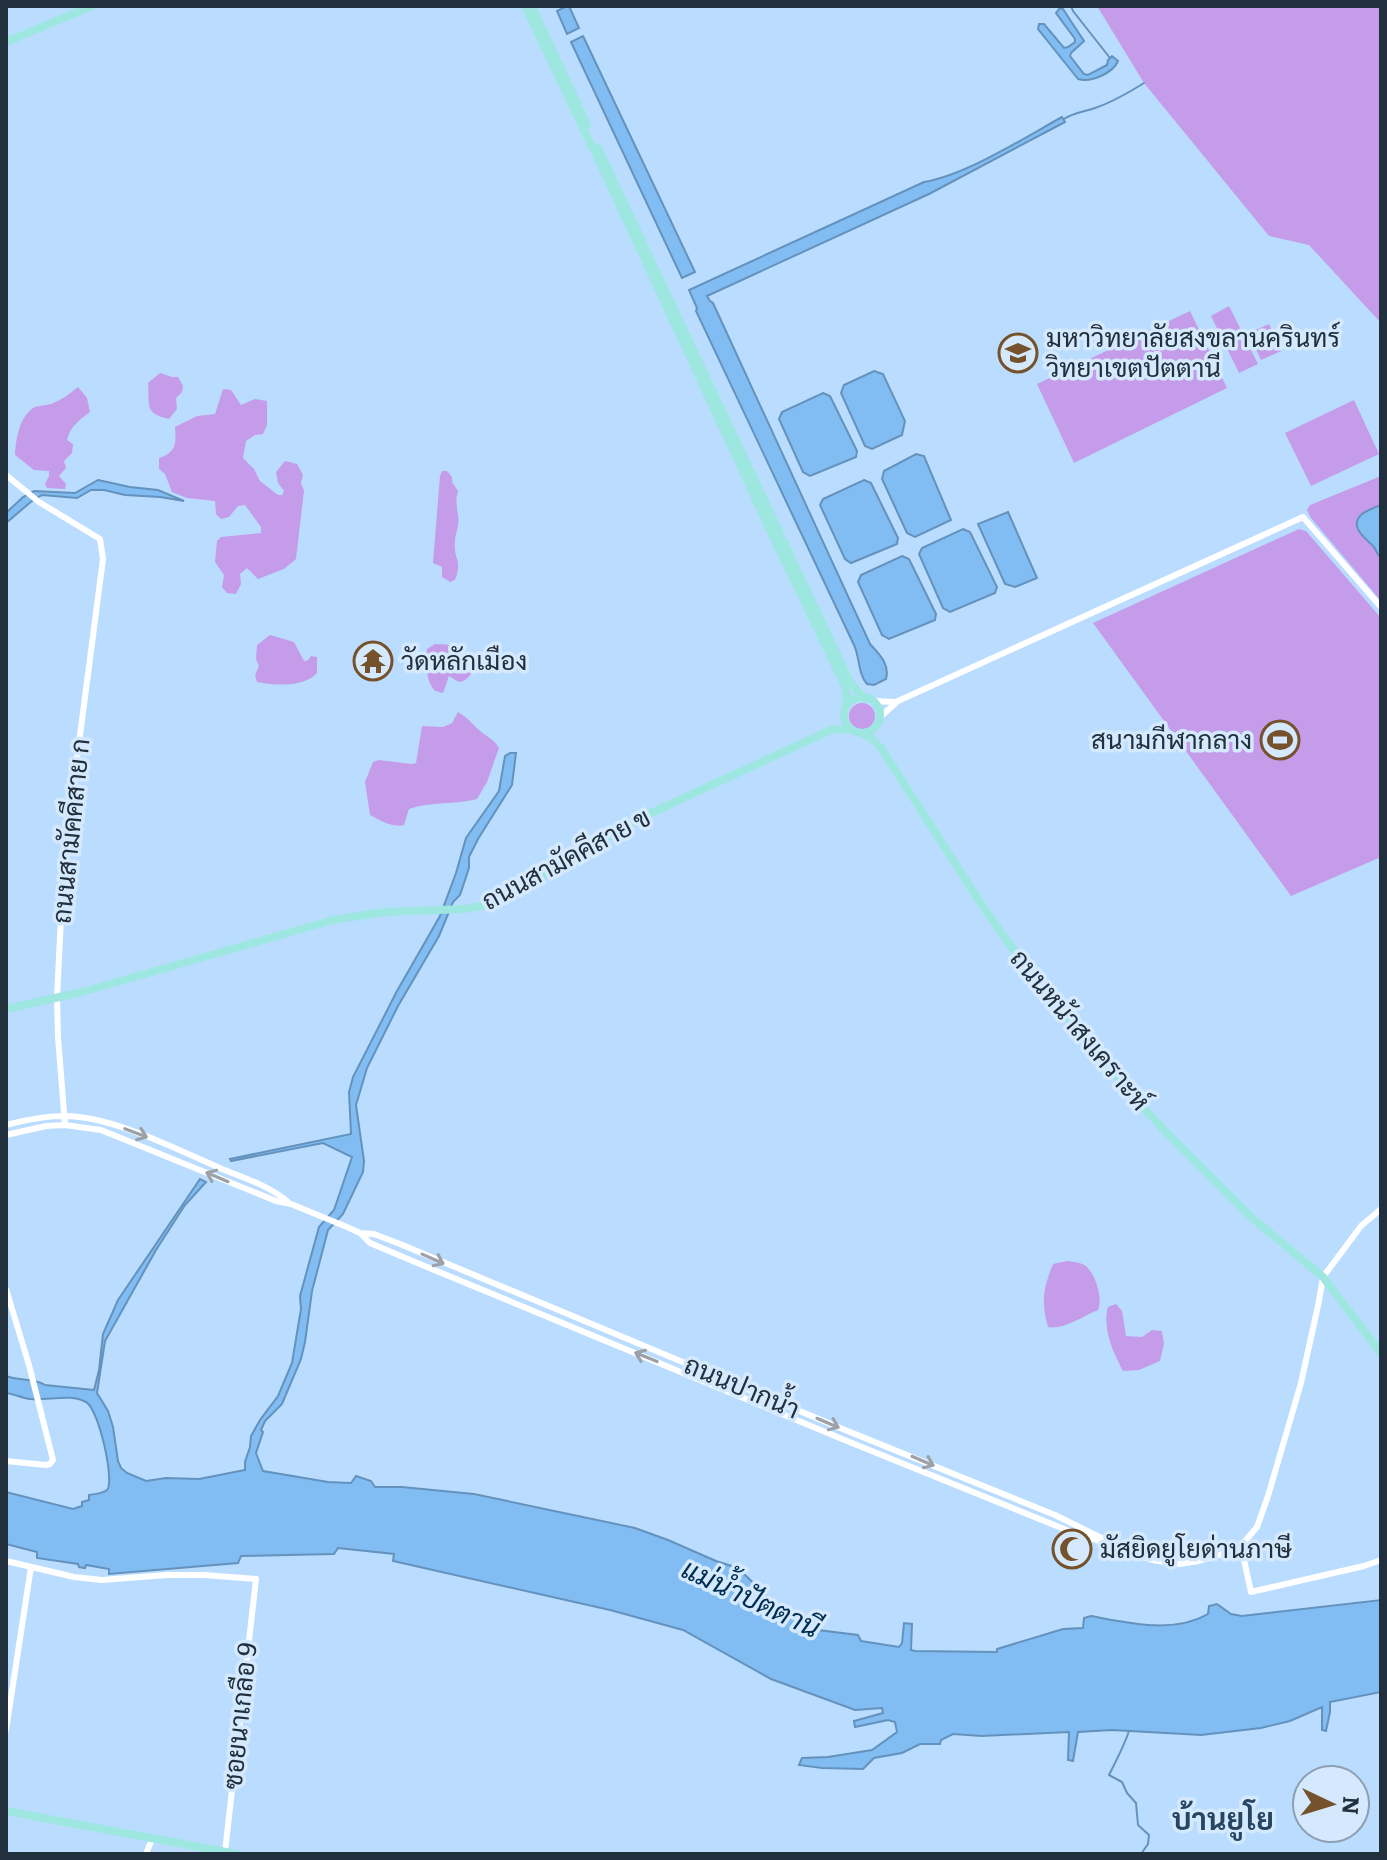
<svg xmlns="http://www.w3.org/2000/svg" width="1387" height="1860" font-family="Literata,Sarabun,serif">
<style>
.green{fill:#c49cea}
.water{fill:#81bcf3;stroke:#6492bc;stroke-width:2}
.lines{fill:none;stroke-linecap:round;stroke-linejoin:round}
.stream{stroke:#6492bc;stroke-width:2}
.minor{stroke:#fff;stroke-width:6}
.major{stroke:#9ee7e0;stroke-width:8}
.oneway{stroke:#9ca1a7}
.labels{text-anchor:middle;stroke-width:7;stroke-linejoin:round;paint-order:stroke}
.poi-label{font-size:26px;fill:#222f3c;stroke:#d4e9fd;text-anchor:start}
.street-label{font-size:26px;fill:#222f3c;stroke:#d4e9fd}
.water-label{font-size:28px;font-style:italic;fill:#002e51;stroke:#d4e9fd}
.quarter-label{font-size:30px;font-weight:bold;fill:#274561;stroke:#d4e9fd}
</style>
<rect width="100%" height="100%" fill="#baddff"/>
<path class="green" d="M 1097,6 L 1381,6 L 1381,323 L 1309,245 L 1269,236 L 1144,83 Z
M 1229,306 L 1258,364 L 1239,373 L 1211,316 Z
M 1190,311 L 1227,388 L 1074,463 L 1037,384 Z
M 1269,324 L 1274,335 L 1254,344 L 1249,333 Z
M 1276,340 L 1281,351 L 1261,360 L 1256,349 Z
M 160,373 L 172,377 L 178,377 L 183,386 L 182,392 L 176,398 L 177,409 L 169,419 C 143,413 150,405 148,383 Z
M 78,387 L 87,398 L 90,412 C 79,420 70,427 67,440 L 73,444 L 72,453 L 64,461 L 66,468 L 59,476 L 66,484 L 65,489 L 47,488 L 45,484 L 49,476 L 49,471 L 34,470 L 15,455 C 16,439 19,418 33,408 C 38,405 45,406 51,404 C 61,400 70,394 78,387 Z
M 223,389 L 231,390 L 241,405 L 255,399 L 267,401 L 267,425 L 263,434 L 255,435 L 246,441 L 243,458 L 254,469 L 260,481 L 278,495 L 282,495 L 284,491 L 278,483 L 276,472 L 285,461 L 297,464 L 303,475 L 301,483 L 304,491 L 296,559 L 284,569 L 258,579 L 247,568 L 240,574 L 241,584 L 236,594 L 227,593 L 222,587 L 224,575 L 215,562 L 217,541 L 221,537 L 261,533 L 261,527 L 245,505 L 238,506 L 229,517 L 221,519 L 216,514 L 215,501 L 187,498 L 172,492 L 165,474 L 159,469 L 159,458 C 177,452 176,443 175,427 L 197,416 L 215,414 Z
M 1354,400 L 1379,454 L 1311,486 L 1285,433 Z
M 442,471 L 447,471 L 452,477 L 452,482 L 458,491 C 455,501 457,506 458,516 C 460,525 455,533 455,542 C 453,559 463,559 455,580 L 450,582 L 442,577 L 442,567 L 433,563 L 440,476 Z
M 1381,476 L 1381,601 L 1311,518 L 1307,510 L 1310,505 Z
M 1299,529 L 1306,531 L 1381,618 L 1381,857 L 1291,896 L 1093,623 Z
M 270,635 L 294,642 L 304,661 L 308,660 L 311,656 L 317,657 L 317,673 C 305,687 275,686 257,682 L 255,675 L 259,666 L 256,659 L 257,645 Z
M 435,644 C 447,645 455,643 461,656 L 469,657 L 475,665 C 472,673 468,681 459,682 L 449,676 L 443,693 L 435,691 C 425,679 426,665 427,649 Z
M849 716a13 13 0 1 1 26 0a13 13 0 1 1-26 0Z
M 458,712 C 469,718 474,727 484,734 C 491,739 494,740 499,748 L 487,782 L 477,799 C 455,805 431,801 409,809 L 404,825 C 392,828 380,820 370,815 L 365,782 L 373,762 L 379,760 L 412,764 L 416,763 L 422,726 L 443,727 L 452,723 Z
M 1067,1261 C 1074,1262 1080,1262 1086,1266 C 1096,1275 1103,1299 1098,1310 C 1083,1316 1064,1330 1048,1327 C 1041,1301 1043,1289 1053,1264 Z
M 1116,1304 L 1122,1311 L 1126,1336 L 1142,1337 L 1152,1330 L 1162,1331 L 1164,1344 L 1160,1361 L 1139,1370 L 1123,1371 C 1113,1352 1102,1328 1108,1307 Z"/>
<path class="water" d="M 567,6 L 569,6 L 579,28 L 567,34 L 557,11 Z
M 1060,8 L 1063,9 L 1084,41 L 1071,53 L 1070,56 L 1084,74 L 1088,75 L 1107,65 L 1108,60 L 1112,56 L 1118,61 C 1113,73 1091,83 1078,79 L 1038,29 L 1039,24 L 1044,24 L 1064,48 L 1068,47 L 1075,42 L 1075,39 L 1056,13 Z
M 583,36 L 695,272 L 682,278 L 571,42 Z
M 1062,117 L 1065,122 L 929,194 L 707,296 L 710,301 L 713,303 L 870,644 C 879,654 890,664 886,679 L 874,685 L 867,684 C 858,674 860,658 854,645 L 696,311 L 697,308 L 689,290 L 924,182 C 966,175 1024,138 1062,117 Z
M 874,371 L 883,374 L 905,421 L 902,435 L 872,449 L 865,446 L 841,393 L 844,385 Z
M 823,393 L 830,396 L 857,451 L 856,457 L 810,476 L 803,472 L 779,419 L 782,412 Z
M 916,454 L 924,456 L 951,520 L 915,537 L 907,533 L 882,479 L 884,471 Z
M 98,480 L 130,487 L 158,490 L 184,501 L 160,497 L 125,495 L 104,490 L 91,490 L 77,498 L 42,495 L 32,501 L 6,523 L 6,513 L 23,497 L 34,491 L 75,493 Z
M 864,480 L 871,483 L 898,538 L 897,544 L 851,563 L 845,559 L 820,505 L 823,499 Z
M 1381,505 L 1381,558 C 1378,555 1376,551 1374,547 C 1368,540 1347,527 1362,514 C 1367,510 1376,507 1381,505 Z
M 1008,512 L 1037,578 L 1015,587 L 1005,584 L 978,524 Z
M 963,529 L 970,532 L 997,587 L 995,593 L 950,612 L 943,608 L 919,554 L 922,548 Z
M 902,556 L 909,559 L 936,614 L 935,620 L 889,639 L 882,635 L 858,582 L 861,575 Z
M 510,753 L 516,753 L 512,785 L 478,839 L 469,857 L 469,868 L 460,895 L 453,902 L 439,936 L 398,1006 L 367,1068 L 356,1105 L 364,1161 L 363,1172 L 343,1214 L 328,1230 L 312,1291 L 305,1342 L 301,1359 L 282,1404 L 265,1421 L 261,1430 L 263,1432 L 256,1453 L 263,1471 L 328,1482 L 351,1483 L 356,1476 L 371,1481 L 375,1487 L 402,1487 L 474,1494 L 635,1528 L 668,1540 L 716,1561 L 738,1568 L 781,1610 L 813,1620 L 818,1630 L 858,1635 L 861,1641 L 899,1647 L 902,1643 L 904,1623 L 912,1624 L 911,1650 L 915,1651 L 997,1652 L 997,1649 L 1063,1629 L 1083,1628 L 1084,1618 L 1091,1616 C 1129,1623 1173,1634 1208,1614 L 1209,1606 L 1217,1604 L 1231,1614 L 1242,1616 L 1381,1600 L 1381,1692 L 1330,1702 L 1330,1712 L 1326,1731 L 1322,1730 L 1322,1707 L 1290,1721 L 1261,1728 L 1201,1735 L 1112,1730 L 1078,1732 L 1073,1761 L 1068,1760 L 1069,1732 L 982,1736 L 953,1734 L 941,1740 L 940,1744 L 920,1744 L 902,1753 L 874,1758 L 863,1769 L 822,1768 L 799,1765 L 802,1758 L 828,1757 L 872,1750 L 897,1732 L 895,1722 L 888,1720 L 855,1727 L 854,1721 L 883,1713 L 882,1708 L 855,1710 L 771,1679 L 683,1630 L 610,1610 L 393,1561 L 394,1554 L 338,1548 L 334,1554 L 241,1556 L 238,1563 L 109,1574 L 109,1569 L 86,1565 L 85,1568 L 79,1567 L 78,1564 L 37,1558 L 37,1552 L 6,1544 L 6,1492 L 73,1509 L 82,1506 L 82,1502 L 89,1500 L 89,1495 C 94,1494 102,1494 107,1490 C 115,1482 99,1409 86,1402 C 70,1393 48,1401 30,1399 C 22,1398 14,1394 6,1393 L 6,1376 C 19,1381 35,1378 45,1385 L 94,1390 L 99,1370 L 103,1334 L 118,1300 L 200,1179 L 206,1182 L 185,1205 L 156,1250 L 105,1341 L 97,1393 L 108,1411 L 113,1427 L 118,1461 L 121,1468 L 127,1473 L 146,1481 L 166,1478 L 199,1479 L 245,1470 L 245,1462 L 250,1447 L 251,1436 L 260,1420 L 278,1396 L 292,1363 L 301,1309 L 300,1296 L 319,1227 L 334,1210 L 352,1157 L 323,1143 L 231,1161 L 230,1159 L 351,1134 L 349,1092 L 353,1077 L 397,991 L 440,916 L 456,873 L 466,838 L 499,791 L 505,756 Z"/>
<g class="lines">
<path class="stream" d="M 1071,6 L 1073,11 L 1110,58
M 1064,119 C 1074,112 1084,112 1095,108 C 1113,102 1128,93 1144,83
M 1129,1731 C 1124,1746 1116,1761 1109,1775 L 1122,1782 L 1127,1793 L 1136,1803 L 1138,1825 L 1149,1835 L 1148,1844 L 1141,1854"/>
<path class="minor" d="M 6,475 L 39,502 L 100,539 L 103,559 L 64,858 L 57,997 L 58,1037 L 65,1125
M 872,701 L 894,702
M 879,718 L 898,701 L 1303,517 L 1381,607
M 6,1125 C 30,1119 54,1114 79,1117 C 123,1122 181,1151 222,1169 C 244,1178 270,1186 288,1202
M 6,1135 L 46,1126 L 65,1125 L 101,1130 L 276,1201 L 291,1204 L 347,1227 L 360,1233 L 370,1243 L 415,1262 L 847,1441 L 1069,1531 L 1102,1542
M 360,1233 L 374,1234 L 400,1244 L 850,1432 L 1055,1515 L 1134,1554 L 1152,1560 L 1179,1564 L 1199,1561 L 1232,1551 L 1241,1546 L 1257,1527 L 1268,1496 L 1301,1383 L 1319,1301 L 1323,1277 L 1361,1226 L 1381,1209
M 6,1289 L 29,1365 L 53,1460 L 50,1464 L 46,1465 L 6,1461
M 1241,1546 L 1251,1592 L 1364,1566 L 1381,1560
M 6,1561 L 74,1577 L 102,1580 L 167,1575 L 204,1575 L 256,1579 L 225,1852
M 6,1730 L 31,1567
M 146,1854 L 152,1839"/>
<path class="major" d="M 525,6 L 592,147
M 532,6 L 587,125
M 6,42 L 92,6
M 598,148 L 850,682 L 864,698
M 594,150 L 775,541 L 844,684 L 847,695 L 846,707
M844 715a18 18 0 1 1 36 0a18 18 0 1 1-36 0Z
M 861,733 L 871,738 L 881,748 L 978,899 L 1004,937 L 1034,976 L 1131,1094 L 1165,1131 L 1251,1217 L 1323,1277 L 1381,1353
M 6,1009 L 82,992 L 333,920 L 385,912 L 465,909 L 492,904 L 651,813 L 833,729 L 852,730
M 6,1811 L 237,1854"/>
</g>
<defs><path id="oneway-shaft" d="M-6 0H5M1.5-3L5.5 0L1.5 3" fill="none" stroke-width="1.6" stroke-linecap="round" stroke-linejoin="round" transform="scale(2)"/></defs>
<g class="oneway">
<use href="#oneway-shaft" transform="translate(136 1133) rotate(21)"/>
<use href="#oneway-shaft" transform="translate(217 1177) rotate(-157)"/>
<use href="#oneway-shaft" transform="translate(433 1259) rotate(24)"/>
<use href="#oneway-shaft" transform="translate(646 1357) rotate(-158)"/>
<use href="#oneway-shaft" transform="translate(828 1423) rotate(23)"/>
<use href="#oneway-shaft" transform="translate(923 1461) rotate(23)"/>
</g>
<defs>
<symbol id="university-ring" viewBox="-11 -11 22 22"><circle r="9.5" fill="#d4e9fd" stroke="#75522b" stroke-width="1.5"/><path d="M0-5L7-2L0 1L-7-2ZM-4 1L0 2.5L4 1V4Q0 6-4 4Z" fill="#75522b"/></symbol>
<symbol id="temple-ring" viewBox="-11 -11 22 22"><circle r="9.5" fill="#d4e9fd" stroke="#75522b" stroke-width="1.5"/><path d="M0-6L5-2H3V0L6.5 2.5H4V6H1.5V3h-3V6H-4V2.5H-6.5L-3 0V-2H-5Z" fill="#75522b"/></symbol>
<symbol id="stadium-ring" viewBox="-11 -11 22 22"><circle r="9.5" fill="#d4e9fd" stroke="#75522b" stroke-width="1.5"/><path d="M0-5a6.5 5 0 1 0 0 10a6.5 5 0 1 0 0-10ZM-3.5-1.8h7v3.6h-7Z" fill="#75522b"/></symbol>
<symbol id="mosque-ring" viewBox="-11 -11 22 22"><circle r="9.5" fill="#d4e9fd" stroke="#75522b" stroke-width="1.5"/><path d="M3.5-4.9A6 6 0 1 0 3.5 4.9A5 5 0 1 1 3.5-4.9Z" fill="#75522b"/></symbol>
</defs>
<g fill-rule="evenodd">
<use href="#university-ring" x="996" y="331" width="44" height="44"/>
<use href="#temple-ring" x="351" y="639" width="44" height="44"/>
<use href="#stadium-ring" x="1258" y="718" width="44" height="44"/>
<use href="#mosque-ring" x="1050" y="1527" width="44" height="44"/>
</g>
<g class="labels">
<g class="poi-label">
<text x="1046" y="347">มหาวิทยาลัยสงขลานครินทร์<tspan x="1046" dy="30">วิทยาเขตปัตตานี</tspan></text>
<text x="401" y="670">วัดหลักเมือง</text>
<text x="1252" y="749" text-anchor="end">สนามกีฬากลาง</text>
<text x="1100" y="1558">มัสยิดยูโยด่านภาษี</text>
</g>
<g class="street-label">
<text transform="translate(71 831) rotate(-84)" y="9">ถนนสามัคคีสาย ก</text>
<text transform="translate(566 859) rotate(-28)" y="9">ถนนสามัคคีสาย ข</text>
<text transform="translate(1080 1030) rotate(50)" y="9">ถนนหน้าสงเคราะห์</text>
<text transform="translate(742 1387) rotate(23)" y="9">ถนนปากน้ำ</text>
<text transform="translate(240 1716) rotate(-84)" y="9">ซอยนาเกลือ 9</text>
</g>
<g class="water-label">
<text transform="translate(751 1598) rotate(25)" y="10">แม่น้ำปัตตานี</text>
</g>
<g class="quarter-label">
<text x="1223" y="1830">บ้านยูโย</text>
</g>
</g>
<rect width="1387" height="1860" fill="none" stroke="#222f3c" stroke-width="16"/>
<g transform="translate(1331 1804) rotate(94)"><circle r="38" fill="#d4e9fd" stroke="#8d9fb0" stroke-width="2"/>
<path d="M0-6L14 30L0 20L-14 30Z" fill="#75522b"/>
<text y="-12" font-size="22" font-weight="bold" text-anchor="middle" fill="#222f3c">N</text>
</g>
</svg>
